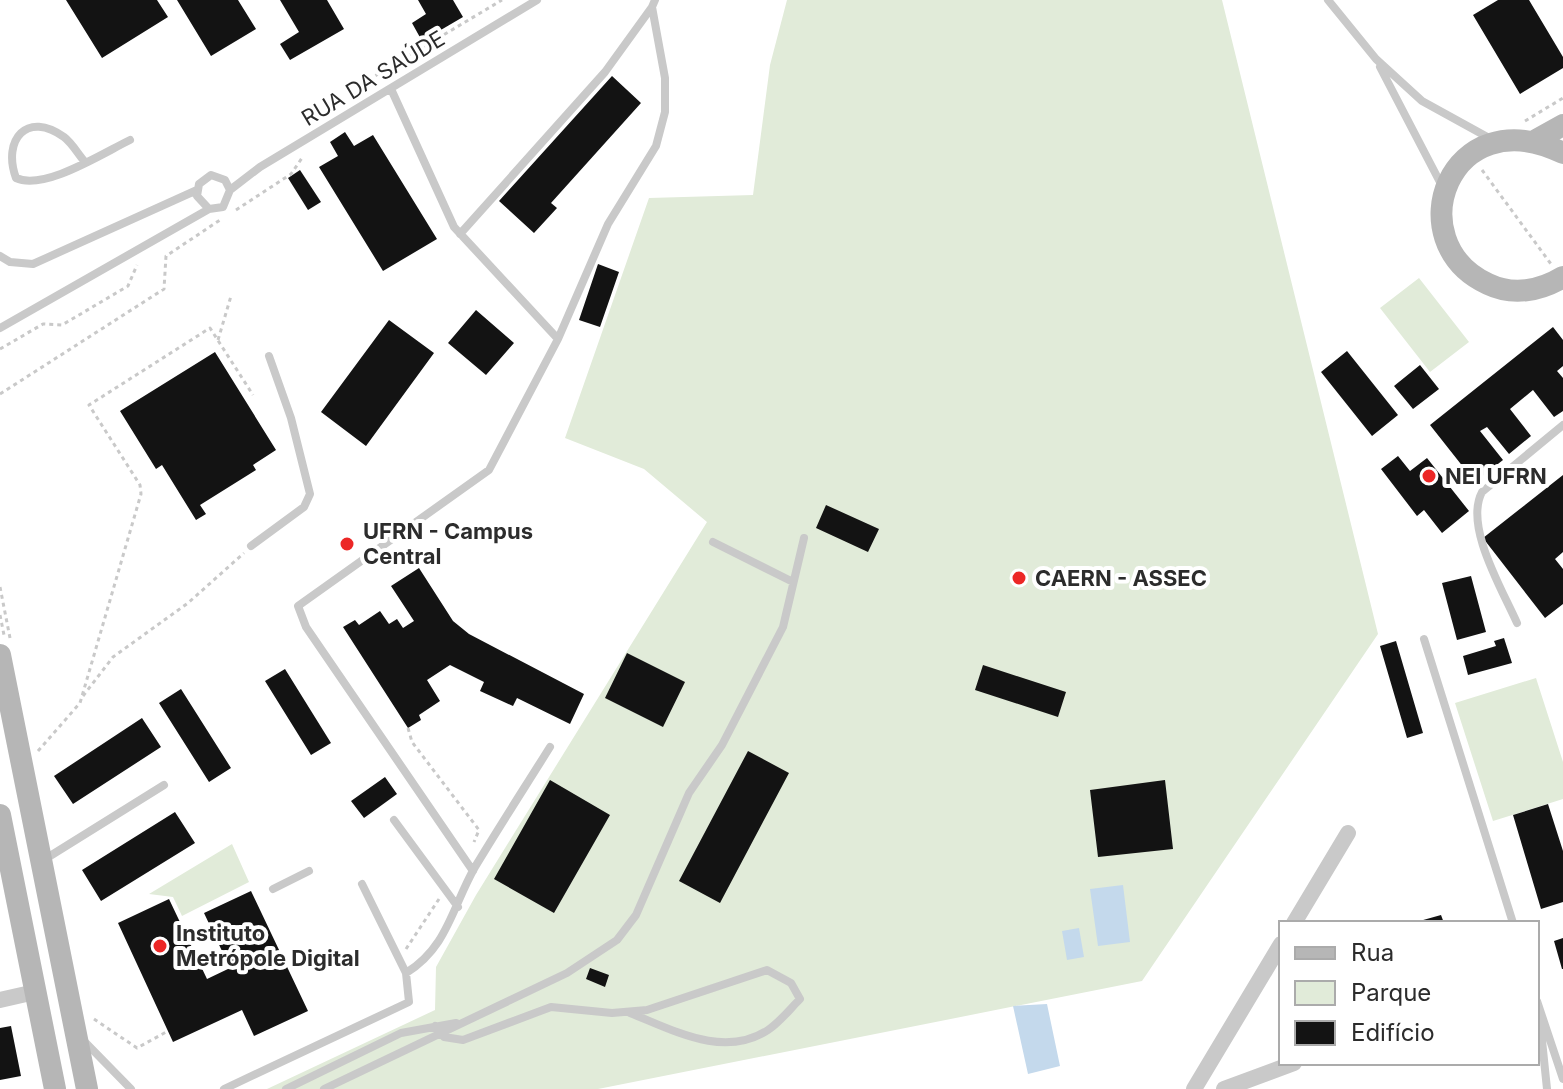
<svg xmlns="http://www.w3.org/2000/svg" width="1563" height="1089" font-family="Inter,sans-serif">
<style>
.green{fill:#e1ebd9}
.water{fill:#c4d9ec}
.building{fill:#131313}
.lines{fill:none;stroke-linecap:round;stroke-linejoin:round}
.path{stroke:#c9c9c9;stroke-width:3;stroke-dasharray:4 4;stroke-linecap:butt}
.lane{stroke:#c9c9c9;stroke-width:8}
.street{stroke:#c9c9c9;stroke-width:16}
.secondary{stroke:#b6b6b6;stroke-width:22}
.poi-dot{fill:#ec2726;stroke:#fff;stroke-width:3}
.labels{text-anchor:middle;stroke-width:8;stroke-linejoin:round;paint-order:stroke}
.street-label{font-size:22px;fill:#2c2c2c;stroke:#fff}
.poi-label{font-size:22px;font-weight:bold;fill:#2c2c2c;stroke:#fff;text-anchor:start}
</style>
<rect width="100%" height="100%" fill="#fff"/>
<path class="green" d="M 787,0 L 1222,0 L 1378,634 L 1142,981 L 598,1089 L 267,1089 L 435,1010 L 436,967 L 476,895 L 707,522 L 644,469 L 565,438 L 649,198 L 753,195 L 770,65 Z
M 1419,278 L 1469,342 L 1430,372 L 1380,308 Z
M 1536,678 L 1563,762 L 1563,799 L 1493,821 L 1455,703 Z
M 232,844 L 249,882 L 182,916 L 173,897 L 149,894 Z"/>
<path class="water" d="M 1123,885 L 1130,942 L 1098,946 L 1090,889 Z
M 1079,928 L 1084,957 L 1067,960 L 1062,931 Z
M 1047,1004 L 1060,1066 L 1028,1074 L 1013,1006 Z"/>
<path class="building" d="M 66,0 L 157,0 L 168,17 L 102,58 Z
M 177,0 L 238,0 L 256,29 L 211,56 Z
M 280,0 L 327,0 L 344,29 L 290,60 L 280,44 L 299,32 Z
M 418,0 L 453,0 L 463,17 L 422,41 L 412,23 L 426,14 Z
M 1498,0 L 1529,0 L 1563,57 L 1563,68 L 1520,94 L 1473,15 Z
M 612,76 L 641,103 L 551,203 L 557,208 L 534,233 L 499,201 Z
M 345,132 L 354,146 L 373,135 L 437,239 L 383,271 L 319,167 L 338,156 L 330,142 Z
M 300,170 L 321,202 L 308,210 L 288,178 Z
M 598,264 L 619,272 L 600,327 L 579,320 Z
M 476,310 L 514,343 L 486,375 L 448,343 Z
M 389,320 L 434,353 L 366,446 L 321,412 Z
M 1553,327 L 1563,340 L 1563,366 L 1557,371 L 1563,378 L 1563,411 L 1554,417 L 1533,390 L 1510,409 L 1531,436 L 1509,454 L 1487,427 L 1480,431 L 1503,460 L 1475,482 L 1430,425 Z
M 1347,351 L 1398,415 L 1372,436 L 1321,372 Z
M 215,352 L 276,450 L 253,465 L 256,470 L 200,505 L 206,514 L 196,520 L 162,465 L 156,469 L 120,411 Z
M 1420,365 L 1439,389 L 1413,409 L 1394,386 Z
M 1398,456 L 1410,471 L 1427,458 L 1469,511 L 1442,533 L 1424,510 L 1417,516 L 1381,469 Z
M 1563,475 L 1563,552 L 1555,559 L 1563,569 L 1563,604 L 1545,618 L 1483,538 Z
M 826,505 L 879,529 L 868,552 L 816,528 Z
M 419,568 L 453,621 L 469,634 L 584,694 L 570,724 L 517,698 L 513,706 L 480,691 L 484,682 L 450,665 L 427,680 L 440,701 L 419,715 L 421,720 L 408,728 L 343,627 L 355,620 L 359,625 L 380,611 L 389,624 L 397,619 L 403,628 L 414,621 L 391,586 Z
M 1471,576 L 1486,632 L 1457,640 L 1442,583 Z
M 1504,638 L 1512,663 L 1468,675 L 1463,656 L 1496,646 L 1494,641 Z
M 1396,641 L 1423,733 L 1407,738 L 1380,646 Z
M 627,653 L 685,682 L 663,727 L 605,698 Z
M 983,665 L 1066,692 L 1058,717 L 975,690 Z
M 285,669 L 331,743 L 311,755 L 265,681 Z
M 181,689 L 231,768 L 209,782 L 159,703 Z
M 142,718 L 161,747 L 73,804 L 54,776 Z
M 748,751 L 789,773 L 720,903 L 679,881 Z
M 385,777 L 397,794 L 364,818 L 351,801 Z
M 550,780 L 610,815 L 554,913 L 494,879 Z
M 1165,780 L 1173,849 L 1098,857 L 1090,790 Z
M 1548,804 L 1563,851 L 1563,902 L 1541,909 L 1513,815 Z
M 175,812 L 195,843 L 101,901 L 82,870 Z
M 251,891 L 308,1011 L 254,1036 L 242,1010 L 173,1042 L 118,923 L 169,899 L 207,979 L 230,968 L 204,913 Z
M 1441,915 L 1444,923 L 1416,923 L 1416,922 Z
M 1563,938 L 1563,969 L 1562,969 L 1554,941 Z
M 590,968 L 609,975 L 605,987 L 586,979 Z
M 11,1026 L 21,1076 L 0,1080 L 0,1028 Z"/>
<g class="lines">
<path class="path" d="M 348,92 L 502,0
M 1525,121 L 1563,98
M 1482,170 L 1551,264
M 236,210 L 291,174 L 302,158
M 218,340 L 231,296
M 0,349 L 43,324 L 62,325 L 128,286 L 137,265
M 0,394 L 164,289 L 166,256 L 220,220
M 0,587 L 10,638
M 0,615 L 4,635
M 83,696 L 113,657 L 188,603 L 244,553
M 408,728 L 412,742 L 479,830 L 474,842
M 38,751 L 80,703 L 141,494 L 140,485 L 89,405 L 210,328 L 253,395
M 406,949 L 439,899
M 94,1019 L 137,1048 L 168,1031"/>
<path class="lane" d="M 1328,0 L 1376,59 L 1422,101 L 1491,139
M 1380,67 L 1442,186
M 391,89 L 454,227 L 558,339 L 608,224 L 656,146 L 665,112 L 665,78 L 652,7 L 655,0
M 85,162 C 78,154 72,143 64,137 C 27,110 2,140 16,178 C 44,191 103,153 130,140
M 230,190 L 225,180 L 211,175 L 199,184 L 197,196 L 209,209 L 223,207 L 230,190 L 260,167 L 537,0
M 460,234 L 605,72 L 652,7
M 0,256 L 10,262 L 33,264 L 197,190
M 0,328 L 209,209
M 713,542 L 793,582
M 251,546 L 304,507 L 310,494 L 291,418 L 269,356
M 1517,623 C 1502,589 1464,526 1482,492 L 1563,425
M 1424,639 L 1513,923
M 394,820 L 458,907
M 42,861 L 164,785
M 473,871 L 306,627 L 298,606 L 489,470 L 558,339
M 273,889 L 309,871
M 406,973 C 448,947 452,907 475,867 C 499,827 525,787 550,747
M 1537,1001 L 1563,1079
M 1540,1021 L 1547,1089
M 435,1026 L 444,1037 L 463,1040 L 551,1007 L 612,1013 L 647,1010 L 767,970 L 791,983 L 800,999 C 790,1009 780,1022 768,1030 C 724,1059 673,1030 630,1013
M 83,1040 L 131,1089
M 224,1089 L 409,1002 L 406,973 L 362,884
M 286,1089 L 401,1033 L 456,1023
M 324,1089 L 567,973 L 617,940 L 636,915 L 689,793 L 722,745 L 783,627 L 804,538"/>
<path class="street" d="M 1294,923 L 1348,833
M 0,1000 L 35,992
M 1194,1089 L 1281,944
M 1224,1089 L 1294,1063"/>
<path class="secondary" d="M 1536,140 L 1563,125
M 1563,153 C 1449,97 1397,242 1488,284 C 1513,296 1540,291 1563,277
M 0,655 L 87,1089
M 0,815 L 55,1089"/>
</g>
<g class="poi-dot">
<circle cx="1429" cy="476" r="8"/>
<circle cx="347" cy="544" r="8"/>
<circle cx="1019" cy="578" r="8"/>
<circle cx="160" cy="946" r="8"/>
</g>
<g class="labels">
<g class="street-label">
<text transform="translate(373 78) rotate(-31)" y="8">RUA DA SAÚDE</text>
</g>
<g class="poi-label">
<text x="1445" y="484">NEI UFRN</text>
<text x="363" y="539">UFRN - Campus<tspan x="363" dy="25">Central</tspan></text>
<text x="1035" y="586">CAERN - ASSEC</text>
<text x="176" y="941">Instituto<tspan x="176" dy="25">Metrópole Digital</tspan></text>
</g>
</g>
<rect x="1279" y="921" width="260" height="144" fill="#ffffff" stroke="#ababab" stroke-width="2"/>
<rect x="1295" y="947" width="40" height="12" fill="#b6b6b6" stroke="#ababab" stroke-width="2"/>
<text x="1351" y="961" font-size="24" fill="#2c2c2c">Rua</text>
<rect x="1295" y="981" width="40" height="24" fill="#e1ebd9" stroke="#ababab" stroke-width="2"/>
<text x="1351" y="1001" font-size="24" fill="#2c2c2c">Parque</text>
<rect x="1295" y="1021" width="40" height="24" fill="#131313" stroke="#ababab" stroke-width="2"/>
<text x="1351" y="1041" font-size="24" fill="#2c2c2c">Edifício</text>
</svg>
